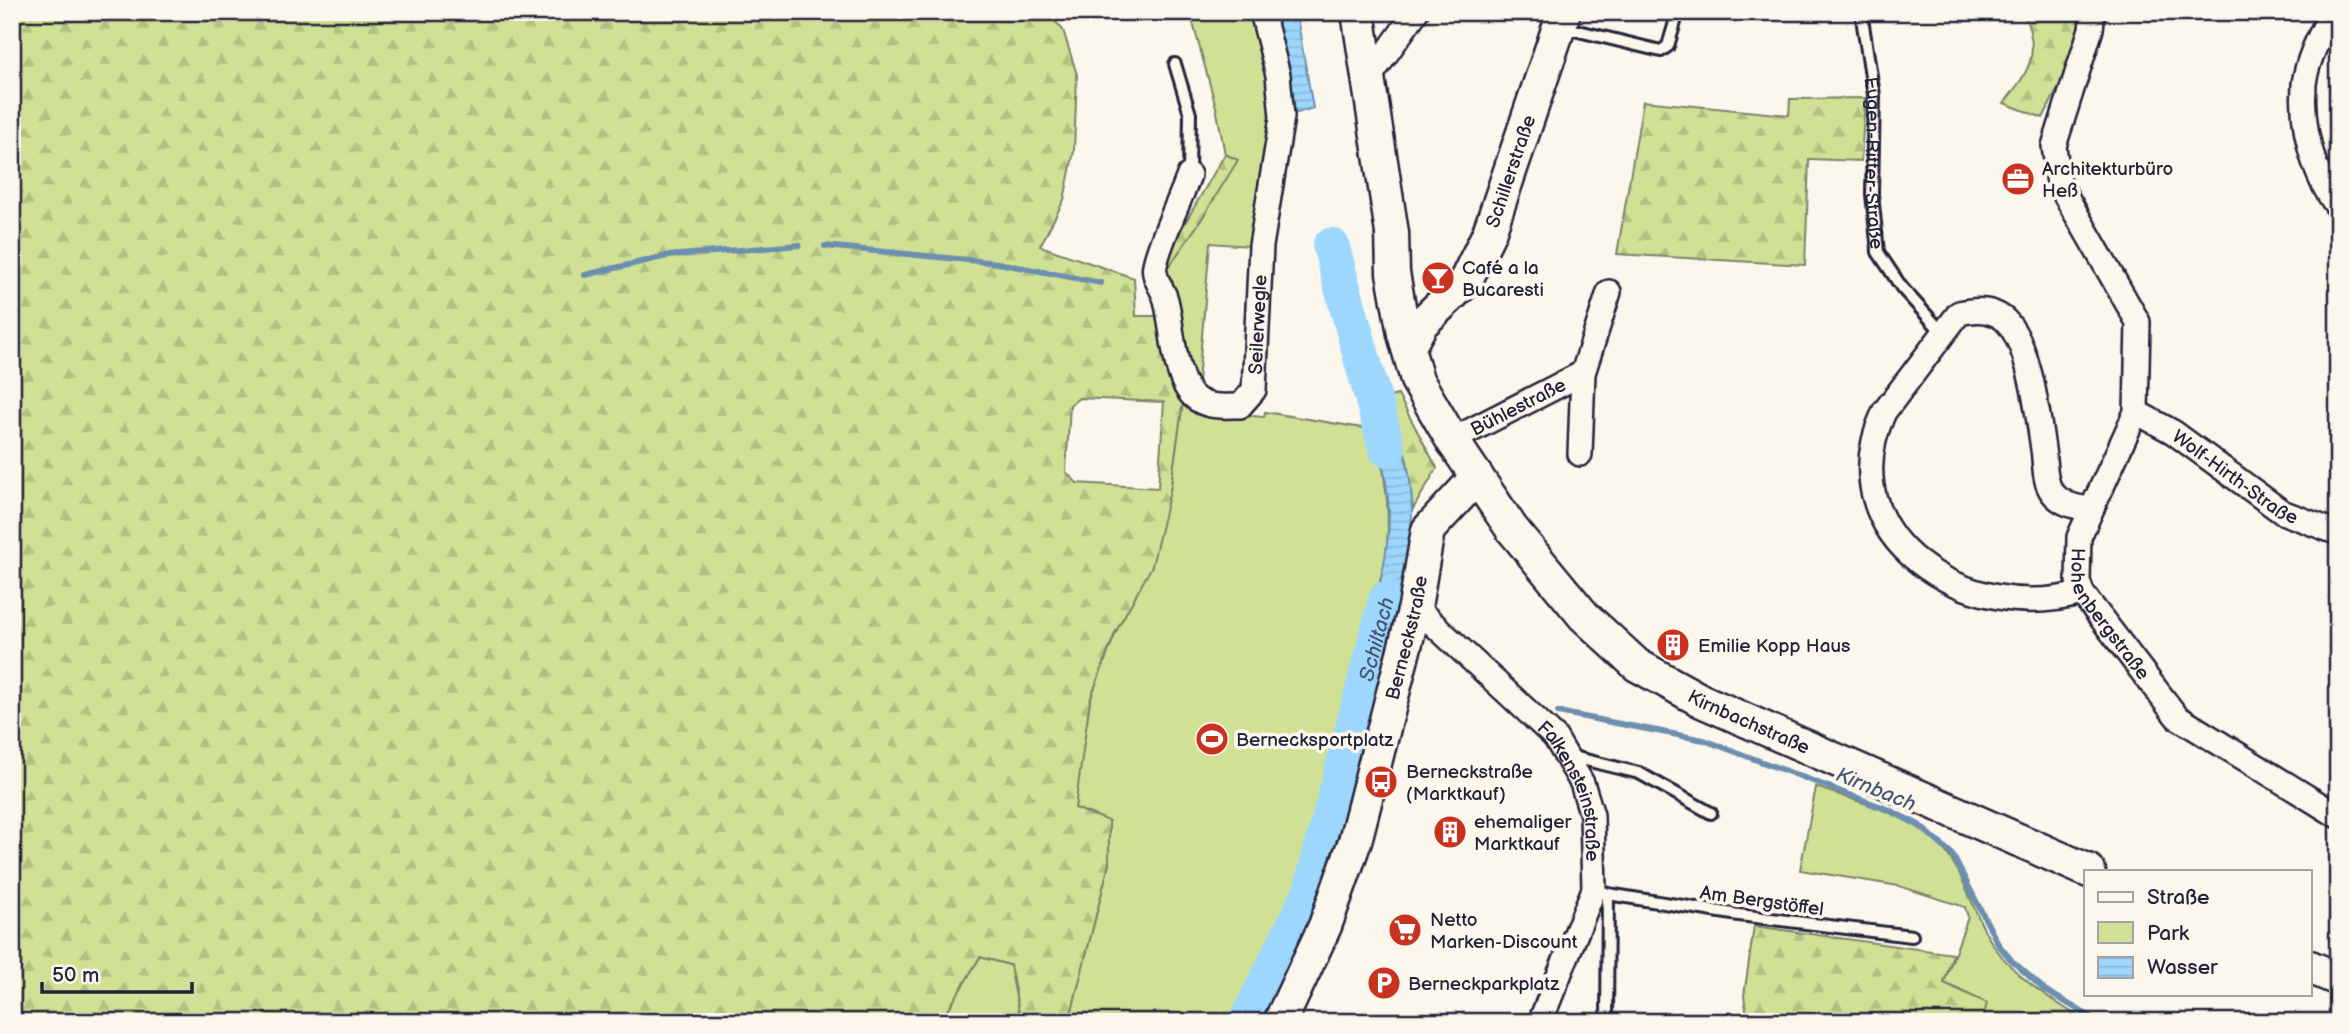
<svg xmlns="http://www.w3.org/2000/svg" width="2350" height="1034" font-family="'Balsamiq Sans',sans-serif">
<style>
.green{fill:#d0e195;stroke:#798268;stroke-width:2}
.forest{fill:url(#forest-firs);stroke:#798268;stroke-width:2;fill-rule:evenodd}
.water{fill:url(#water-rules);stroke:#6c8fb0;stroke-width:2}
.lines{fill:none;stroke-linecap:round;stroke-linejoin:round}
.stream{stroke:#6c8fb0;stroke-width:6}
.river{stroke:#9ed7fe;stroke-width:37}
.service-casing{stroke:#22223b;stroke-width:16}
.minor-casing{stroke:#22223b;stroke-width:28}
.secondary-casing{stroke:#22223b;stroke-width:37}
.service{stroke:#fbf7ec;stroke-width:10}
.minor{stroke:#fbf7ec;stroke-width:23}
.secondary{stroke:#fbf7ec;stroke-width:32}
.labels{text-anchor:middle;stroke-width:7;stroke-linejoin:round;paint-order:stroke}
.street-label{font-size:19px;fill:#22223b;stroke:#fbf7ec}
.poi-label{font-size:19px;fill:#22223b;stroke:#fbf7ec;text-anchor:start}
.water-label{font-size:21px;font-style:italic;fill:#475876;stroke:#fbf7ec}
</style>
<defs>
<pattern id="forest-firs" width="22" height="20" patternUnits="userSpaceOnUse" patternTransform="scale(1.75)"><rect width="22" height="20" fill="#d0e195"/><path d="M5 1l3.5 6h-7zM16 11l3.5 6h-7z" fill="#b2c181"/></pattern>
<pattern id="water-rules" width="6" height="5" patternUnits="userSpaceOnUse" patternTransform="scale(1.75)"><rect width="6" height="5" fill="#9ed7fe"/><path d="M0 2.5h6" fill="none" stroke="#88b8db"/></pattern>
</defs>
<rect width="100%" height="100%" fill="#fbf7ec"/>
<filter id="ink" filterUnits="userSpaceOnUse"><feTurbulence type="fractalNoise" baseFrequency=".0143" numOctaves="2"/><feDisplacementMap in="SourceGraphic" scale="14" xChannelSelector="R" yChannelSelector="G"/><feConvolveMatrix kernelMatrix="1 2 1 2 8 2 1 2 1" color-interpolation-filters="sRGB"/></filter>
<g filter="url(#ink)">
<path class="green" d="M 1190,12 L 1254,12 L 1271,74 L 1270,144 L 1250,246 L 1210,243 L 1198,382 L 1191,376 L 1165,272 L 1201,220 L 1237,160 L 1225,154 L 1216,107 Z
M 1183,402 L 1229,414 L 1264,417 L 1265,412 L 1374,430 C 1386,472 1391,514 1386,557 L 1305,877 L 1232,1022 L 1069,1022 L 1109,864 L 1075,809 L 1077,778 L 1090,700 L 1170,491 Z
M 1816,787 C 1855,801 1906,813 1937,842 C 1968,873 1971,915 1996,949 C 2019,981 2054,1001 2087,1022 L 1982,1022 L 1986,1003 L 1944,983 L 1968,917 L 1965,907 L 1899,886 L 1800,870 Z
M 980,957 L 1010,965 L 1021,1022 L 937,1022 L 948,1009 Z"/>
<path class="forest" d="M 12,12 L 1047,12 L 1063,30 L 1077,75 L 1074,151 L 1064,200 L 1040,246 L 1134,278 L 1136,316 L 1162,316 L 1169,374 L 1183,402 L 1170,491 L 1152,566 L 1115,633 L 1090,700 L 1075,808 L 1109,821 L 1109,864 L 1069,1022 L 1021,1022 L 1010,965 L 980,957 L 948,1010 L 937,1022 L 12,1022 ZM 1079,398 L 1164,402 L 1158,488 L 1077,483 L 1066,472 L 1070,405 Z
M 2023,12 L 2083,12 L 2067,70 L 2043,118 L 2004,103 C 2029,71 2042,54 2023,12 Z
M 1865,98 L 1861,161 L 1809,159 L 1805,265 L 1617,254 L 1643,101 L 1789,115 L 1790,99 Z
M 1225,154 L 1238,160 L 1201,220 L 1165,272 L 1167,254 Z
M 1398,395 L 1437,468 L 1413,509 L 1407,461 L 1389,397 Z
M 1754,926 L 1953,954 L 1944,983 L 1987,1003 L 1982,1022 L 1748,1022 L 1744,996 Z"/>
<path class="water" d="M 1272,12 L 1296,12 L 1313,108 L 1294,114 Z
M 1341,244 L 1384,385 L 1361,392 L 1321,249 Z
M 1389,397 C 1396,425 1406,452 1410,480 C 1418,538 1400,595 1386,650 L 1366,645 C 1375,602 1389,558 1389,514 C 1388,476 1377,440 1366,403 Z"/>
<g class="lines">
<path class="stream" d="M 825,246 L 998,263 L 1101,283
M 585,275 L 667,256 L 799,245
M 1558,712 L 1704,740 L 1887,809 L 1919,825 L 1952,854 L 1998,944 L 2012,961 L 2045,990 L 2099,1022"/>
<g class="river">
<path d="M 1331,246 L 1387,449"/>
<path id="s1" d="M 1247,1022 L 1311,892 L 1387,599"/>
</g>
<defs>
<g id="service">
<path id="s2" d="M 1861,12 L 1874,95 L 1872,194 L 1878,252 L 1902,288 L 1942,332"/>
<path d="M 1562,27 L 1661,51 L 1668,46 L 1678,12"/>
<path d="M 1175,64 L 1190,114 L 1189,175"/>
<path d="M 1569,756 L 1639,773 L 1711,813"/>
<path d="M 1603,892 L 1608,894 L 1607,1022"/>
<path d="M 1608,894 L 1739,915 L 1912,936"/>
</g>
<g id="minor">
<path id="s3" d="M 2093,12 L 2091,29 L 2054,146 L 2059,184 L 2138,322 L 2136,412 L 2079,537 L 2078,581 L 2082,593 L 2177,717 L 2338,816"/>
<path d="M 2331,14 C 2320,35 2307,60 2304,84 C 2301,125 2312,174 2338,207"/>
<path d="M 1369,78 L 1416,12"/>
<path id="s4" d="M 1189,175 C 1180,201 1160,240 1155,265 C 1152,278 1163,288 1166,300 C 1173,326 1173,385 1198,400 C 1210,408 1226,406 1240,406 L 1254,390 L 1261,246 L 1282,117 L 1278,75 L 1262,12"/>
<path id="s5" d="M 2136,412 L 2173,432 L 2282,512 L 2338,533"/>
<path id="s6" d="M 1452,440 L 1583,373"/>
<path d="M 1580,454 L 1583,373 L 1609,292"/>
<path d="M 2082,593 C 1970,626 1826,539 1884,412 L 1959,313 C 1975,309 1992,308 2005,320 C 2030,344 2038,416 2043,449 C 2045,462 2044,482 2052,492 C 2061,504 2075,507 2090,509"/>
<path id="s7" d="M 1415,607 L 1555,737 L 1582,783 L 1592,815 L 1594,889 L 1540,1022"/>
</g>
<g id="secondary">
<path id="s8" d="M 1358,12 L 1392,233 L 1393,273 L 1404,334 L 1417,380 L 1452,440 L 1512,529 L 1584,616 L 1637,665 L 1702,701 L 2089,871"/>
<path id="s9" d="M 1408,348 L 1422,323 L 1465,282 L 1489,233 L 1564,12"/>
<path d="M 2310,967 L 2338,979"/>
<path id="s10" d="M 1280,1022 L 1325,926 L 1355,841 L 1415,607 L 1428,530 L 1477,477"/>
</g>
</defs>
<use href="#service" class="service-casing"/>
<use href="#minor" class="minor-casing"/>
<use href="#secondary" class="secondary-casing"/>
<use href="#service" class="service"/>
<use href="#minor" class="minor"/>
<use href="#secondary" class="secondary"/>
</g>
</g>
<defs>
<symbol id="office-disc" viewBox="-11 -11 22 22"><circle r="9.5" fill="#c8321e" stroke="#fbf7ec"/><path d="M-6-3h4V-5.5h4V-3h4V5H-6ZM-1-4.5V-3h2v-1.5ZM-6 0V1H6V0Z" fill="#fff"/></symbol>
<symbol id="bar-disc" viewBox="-11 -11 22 22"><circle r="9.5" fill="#c8321e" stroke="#fbf7ec"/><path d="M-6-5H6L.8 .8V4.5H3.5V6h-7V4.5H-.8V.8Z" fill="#fff"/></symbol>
<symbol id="building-disc" viewBox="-11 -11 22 22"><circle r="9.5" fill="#c8321e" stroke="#fbf7ec"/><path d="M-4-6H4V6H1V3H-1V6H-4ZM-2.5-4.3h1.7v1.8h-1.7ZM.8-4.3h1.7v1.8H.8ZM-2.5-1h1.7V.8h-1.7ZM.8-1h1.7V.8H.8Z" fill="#fff"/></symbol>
<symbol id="stadium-disc" viewBox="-11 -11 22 22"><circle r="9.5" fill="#c8321e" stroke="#fbf7ec"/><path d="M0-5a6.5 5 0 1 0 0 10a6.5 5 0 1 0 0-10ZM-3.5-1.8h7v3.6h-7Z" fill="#fff"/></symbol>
<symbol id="bus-disc" viewBox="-11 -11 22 22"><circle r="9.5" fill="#c8321e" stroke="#fbf7ec"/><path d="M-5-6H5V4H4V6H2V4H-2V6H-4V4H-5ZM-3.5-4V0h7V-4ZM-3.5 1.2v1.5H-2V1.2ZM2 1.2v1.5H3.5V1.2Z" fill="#fff"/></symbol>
<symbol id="supermarket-disc" viewBox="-11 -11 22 22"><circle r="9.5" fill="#c8321e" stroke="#fbf7ec"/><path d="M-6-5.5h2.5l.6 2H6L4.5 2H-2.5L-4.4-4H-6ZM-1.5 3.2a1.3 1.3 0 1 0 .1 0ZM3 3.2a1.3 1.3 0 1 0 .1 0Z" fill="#fff"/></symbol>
<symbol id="parking-disc" viewBox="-11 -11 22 22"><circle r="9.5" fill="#c8321e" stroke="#fbf7ec"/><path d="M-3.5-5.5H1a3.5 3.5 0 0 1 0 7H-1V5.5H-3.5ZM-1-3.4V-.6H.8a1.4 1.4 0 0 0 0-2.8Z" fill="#fff"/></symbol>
</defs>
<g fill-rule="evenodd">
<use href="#office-disc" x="1999" y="160" width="38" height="38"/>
<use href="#bar-disc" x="1419" y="259" width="38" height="38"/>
<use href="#building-disc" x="1654" y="626" width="38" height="38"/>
<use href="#stadium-disc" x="1193" y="720" width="38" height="38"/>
<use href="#bus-disc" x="1362" y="763" width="38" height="38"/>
<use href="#building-disc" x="1431" y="813" width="38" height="38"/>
<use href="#supermarket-disc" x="1386" y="911" width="38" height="38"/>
<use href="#parking-disc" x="1365" y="964" width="38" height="38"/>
</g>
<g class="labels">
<g class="street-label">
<text dy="7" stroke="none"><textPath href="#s2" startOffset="152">Eugen-Ritter-Straße</textPath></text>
<text dy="7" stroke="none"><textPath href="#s9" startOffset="208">Schillerstraße</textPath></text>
<text dy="7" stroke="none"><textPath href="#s4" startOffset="371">Seilerwegle</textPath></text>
<text dy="7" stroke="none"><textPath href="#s6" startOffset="74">Bühlestraße</textPath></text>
<text dy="7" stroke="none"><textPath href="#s5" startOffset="119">Wolf-Hirth-Straße</textPath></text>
<text dy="7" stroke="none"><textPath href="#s3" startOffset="651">Hohenbergstraße</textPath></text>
<text dy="7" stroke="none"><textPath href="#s10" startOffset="406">Berneckstraße</textPath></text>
<text dy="7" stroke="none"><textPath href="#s8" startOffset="861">Kirnbachstraße</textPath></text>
<text dy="7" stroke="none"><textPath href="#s7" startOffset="248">Falkensteinstraße</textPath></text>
<text transform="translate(1762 900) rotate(8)" y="7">Am Bergstöffel</text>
</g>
<g class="poi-label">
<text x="2042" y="175">Architekturbüro<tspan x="2042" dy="22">Heß</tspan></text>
<text x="1462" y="274">Café a la<tspan x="1462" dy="22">Bucaresti</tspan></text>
<text x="1698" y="652">Emilie Kopp Haus</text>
<text x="1236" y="746">Bernecksportplatz</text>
<text x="1406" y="778">Berneckstraße<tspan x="1406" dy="22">(Marktkauf)</tspan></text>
<text x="1474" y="828">ehemaliger<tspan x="1474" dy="22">Marktkauf</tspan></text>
<text x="1430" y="926">Netto<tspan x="1430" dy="22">Marken-Discount</tspan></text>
<text x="1408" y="990">Berneckparkplatz</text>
</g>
<g class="water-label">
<text dy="7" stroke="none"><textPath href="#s1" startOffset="406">Schiltach</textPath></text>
<text transform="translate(1876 789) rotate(22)" y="7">Kirnbach</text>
</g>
</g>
<rect width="2350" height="1034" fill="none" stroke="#fbf7ec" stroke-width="42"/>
<rect x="21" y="21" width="2308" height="992" fill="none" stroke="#22223b" stroke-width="2.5" filter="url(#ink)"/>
<rect x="2084" y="870" width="228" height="126" fill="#fbf7ec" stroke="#a4a2a5" stroke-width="2"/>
<rect x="2098" y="892" width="35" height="10" fill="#fbf7ec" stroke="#a4a2a5" stroke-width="2"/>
<text x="2147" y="904" font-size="21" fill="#22223b">Straße</text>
<rect x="2098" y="922" width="35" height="21" fill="#d0e195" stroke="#a4a2a5" stroke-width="2"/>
<text x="2147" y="940" font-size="21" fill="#22223b">Park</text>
<rect x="2098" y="957" width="35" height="21" fill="url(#water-rules)" stroke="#a4a2a5" stroke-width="2"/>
<text x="2147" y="974" font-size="21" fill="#22223b">Wasser</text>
<path d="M42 982v10h150v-10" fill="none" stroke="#22223b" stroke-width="3.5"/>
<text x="52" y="982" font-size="21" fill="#22223b" stroke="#fbf7ec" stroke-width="5" paint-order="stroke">50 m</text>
</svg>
